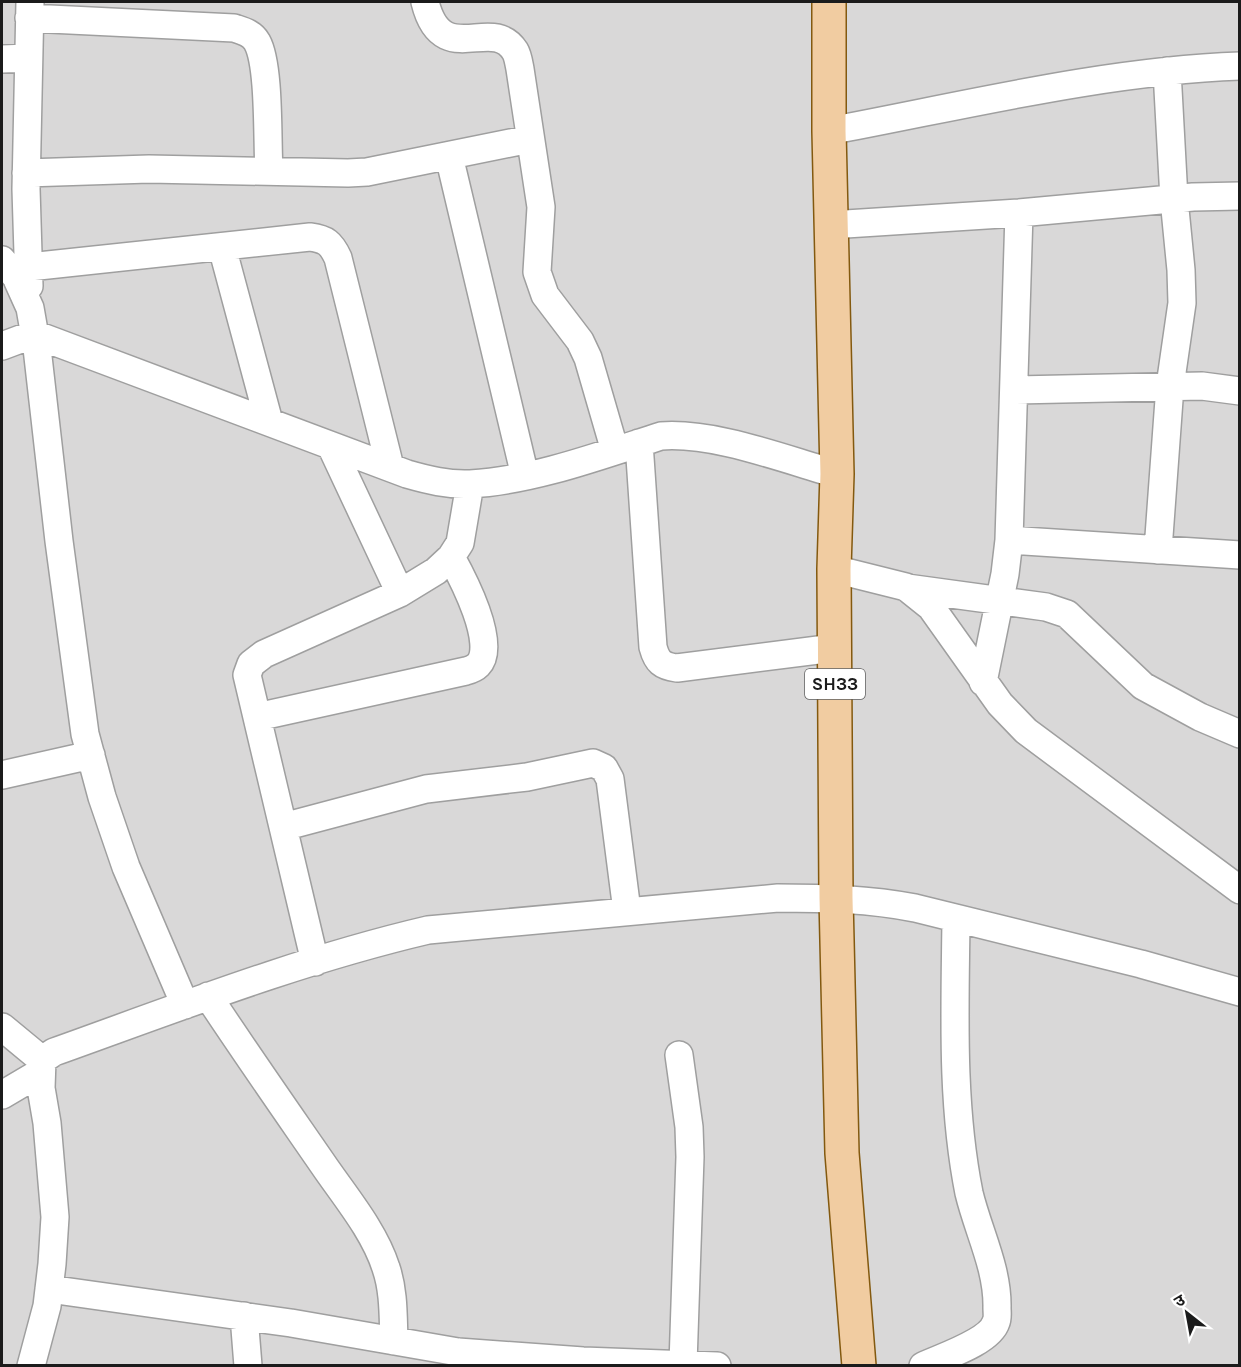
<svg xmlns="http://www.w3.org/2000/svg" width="1241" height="1367" font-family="Karla,'Noto Sans Devanagari',sans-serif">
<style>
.residential{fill:#d9d8d8}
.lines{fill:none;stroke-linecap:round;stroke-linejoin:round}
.minor-casing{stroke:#9f9f9f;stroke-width:30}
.major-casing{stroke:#83590f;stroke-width:36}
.minor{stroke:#fff;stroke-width:27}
.major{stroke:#f1cca1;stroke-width:33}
.labels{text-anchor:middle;stroke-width:5;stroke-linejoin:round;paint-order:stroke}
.shield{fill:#fff;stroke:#5f5f5f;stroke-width:1.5}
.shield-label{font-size:18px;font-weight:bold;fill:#1b1b1b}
</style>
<rect width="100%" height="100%" fill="#ebe8e1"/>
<path class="residential" d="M 2,2 L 1239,2 L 1239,1365 L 2,1365 Z"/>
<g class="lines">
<defs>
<path id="minor" d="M 425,2 C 442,71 492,14 515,51 C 518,56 519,64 520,69 L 541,207 L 537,272 L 545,295 L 580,341 L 588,358 L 615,451
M 29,18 L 234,28 C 243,31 252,33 257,42 C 270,65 267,142 269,171
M 2,59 L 28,58
M 829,131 C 963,106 1103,71 1240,66
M 449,156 L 525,476
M 26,173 L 149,169 L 348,173 L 367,172 L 530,139
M 830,225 L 1019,213 L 1193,197 L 1240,196
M 222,247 L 269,422
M 2,260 L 16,277 L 30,308 L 37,348 L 59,541 L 85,734 L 102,797 L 126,867 L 185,1005
M 29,267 L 310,237 C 326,239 331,243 338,258 L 390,467
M 29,286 L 26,189 L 30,2
M 2,346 L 34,334 L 407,474 C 428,480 448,485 470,484 C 532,481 602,455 661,436 C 715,432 783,459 837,474
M 1014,390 L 1202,386 L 1240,391
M 639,443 L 653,647 C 657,662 662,666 677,668 L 834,648
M 331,446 L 400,593
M 1009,540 L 1240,555
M 1158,550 L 1170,386 L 1182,303 L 1181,270 L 1174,199 L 1167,71
M 834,569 L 906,587 L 931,607 L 1000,704 L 1026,731 L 1240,890
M 907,588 L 1046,607 L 1067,614 L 1143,686 L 1200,717 L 1240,734
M 983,682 L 1005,574 L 1009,540 L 1019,213
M 257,717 L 466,671 C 470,670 475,668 478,665 C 498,645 462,577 451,557
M 2,775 L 91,755
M 283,827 L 426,789 L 527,777 L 593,763 L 604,768 L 610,779 L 627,911
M 315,962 L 247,675 L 251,664 L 264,654 L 400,593 L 436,571 L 451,557 L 460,543 L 470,484
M 208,996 C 247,1055 287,1112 327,1170 C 348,1200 375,1233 386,1268 C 394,1291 393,1317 394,1341
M 2,1027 L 42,1060
M 679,1055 L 689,1127 L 690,1157 L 683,1364
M 2,1095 L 41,1072
M 49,1289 L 291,1323 L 458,1352 L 583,1361 L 717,1366
M 244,1316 L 248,1366
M 31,1366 L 47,1306 L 52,1264 L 55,1217 L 47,1123 L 41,1088 L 42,1060 L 54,1052 C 177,1008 300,960 428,930 L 778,898 C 824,898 869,899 915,908 L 1141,964 L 1240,992
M 923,1366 C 942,1357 990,1342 996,1322 C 998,1318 997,1312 997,1308 C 998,1268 978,1231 969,1193 C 951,1103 955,1010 956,919"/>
<path id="major" d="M 829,2 L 829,131 L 837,474 L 834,569 L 836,898 L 842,1153 L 859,1366"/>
</defs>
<use href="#minor" class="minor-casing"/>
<use href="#major" class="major-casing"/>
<use href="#minor" class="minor"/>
<use href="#major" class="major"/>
</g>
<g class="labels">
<rect class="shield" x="805" y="669" width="60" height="30" rx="4.5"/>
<g class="shield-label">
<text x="835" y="690">SH33</text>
</g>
</g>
<rect width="1241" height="1367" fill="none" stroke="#1b1b1b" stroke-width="6"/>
<g transform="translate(1187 1313) rotate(329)" stroke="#ffffff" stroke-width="4.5" paint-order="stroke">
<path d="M0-4.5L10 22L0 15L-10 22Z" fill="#1b1b1b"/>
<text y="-9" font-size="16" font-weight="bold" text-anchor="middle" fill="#1b1b1b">उ</text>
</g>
</svg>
